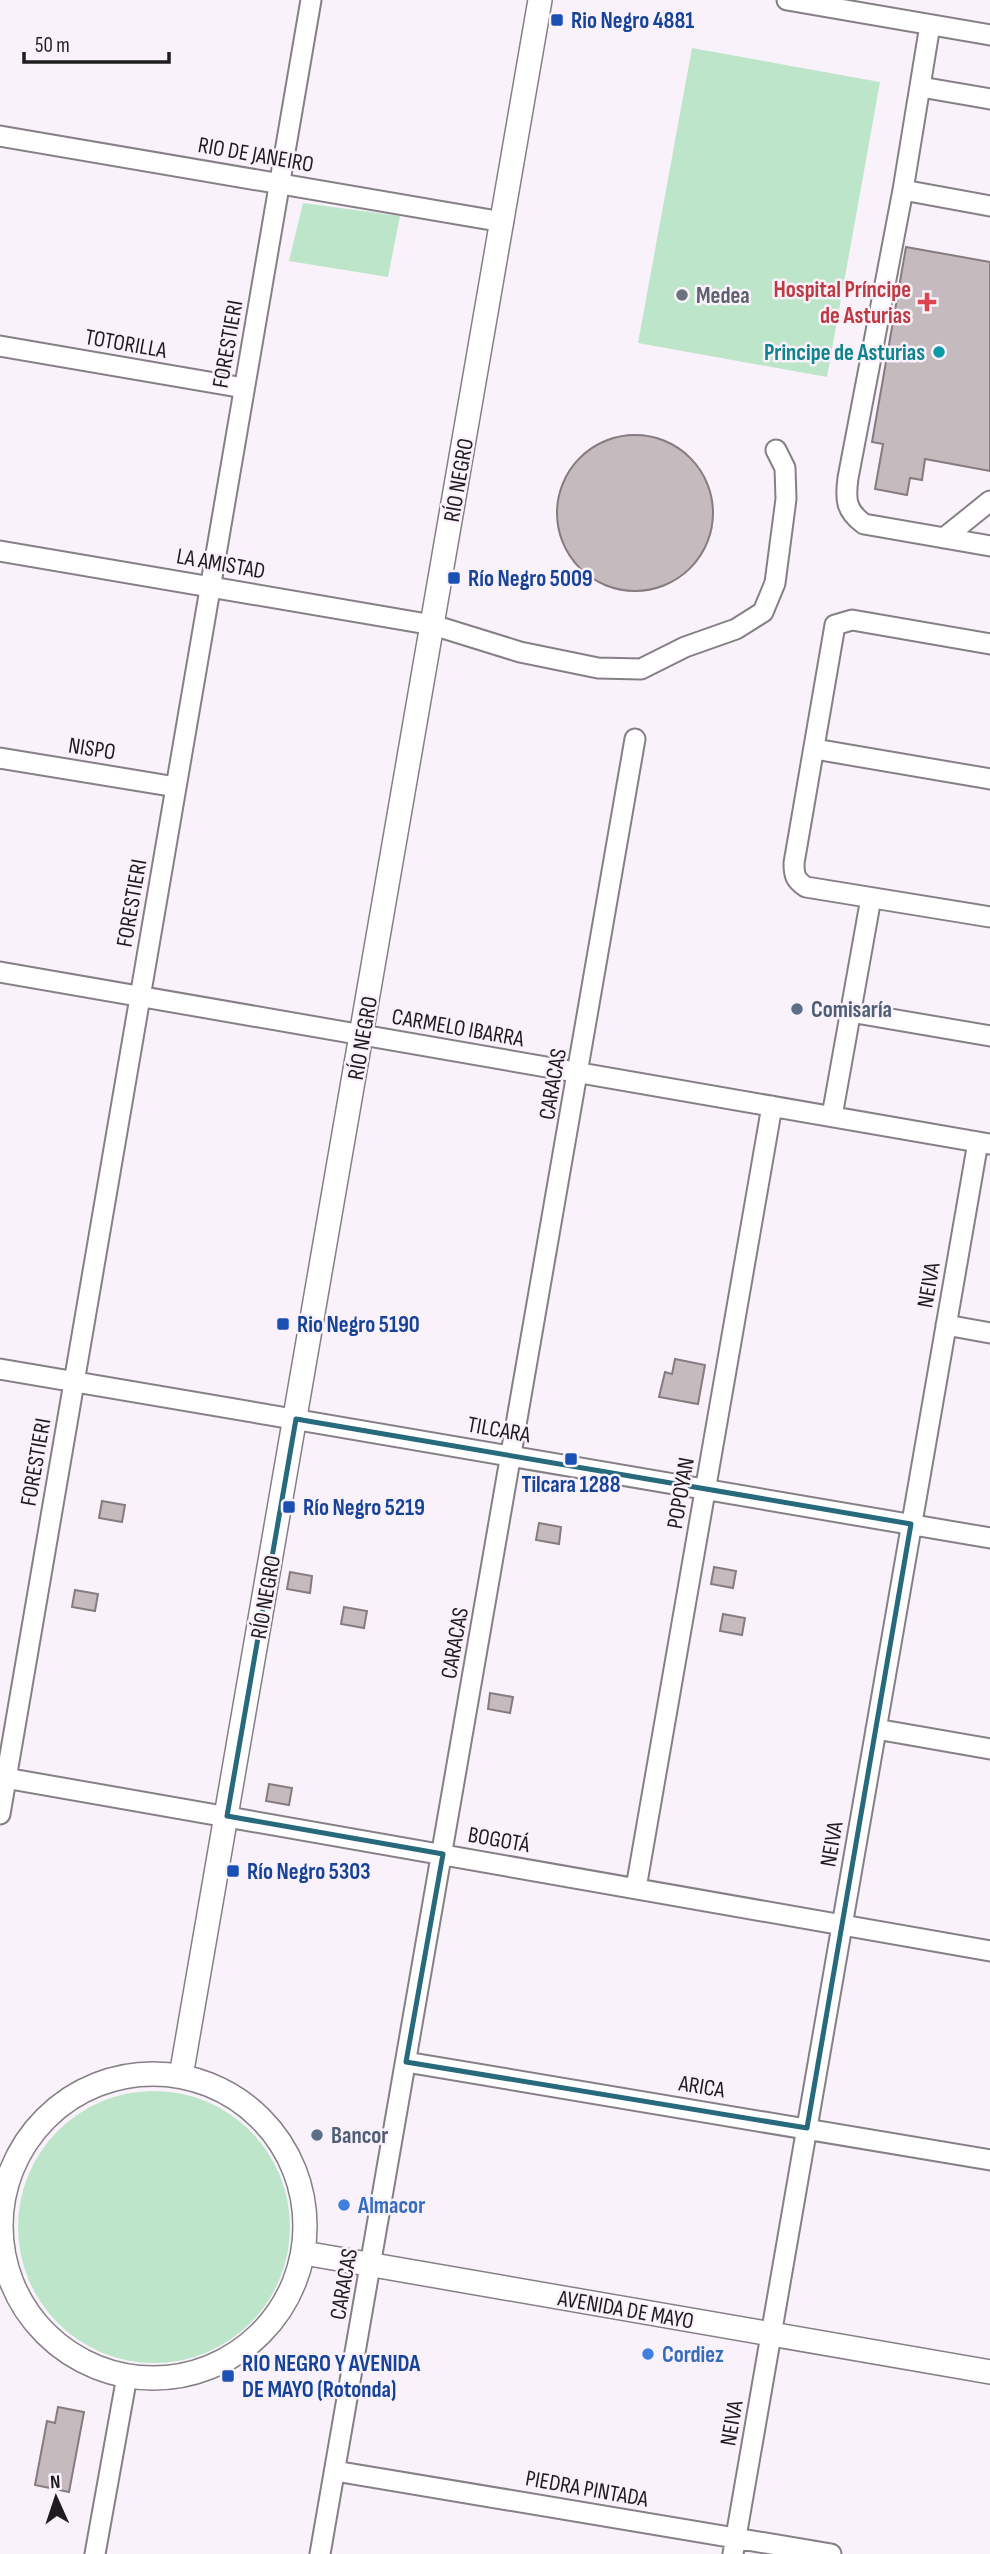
<svg xmlns="http://www.w3.org/2000/svg" width="990" height="2554" font-family="'Sofia Sans Condensed',sans-serif">
<style>
.green{fill:#bde5ca}
.building{fill:#c5babd;stroke:#867b7e;stroke-width:2}
.lines{fill:none;stroke-linecap:round;stroke-linejoin:round}
.minor-casing{stroke:#857f86;stroke-width:23}
.major-casing{stroke:#857f86;stroke-width:26}
.minor{stroke:#fff;stroke-width:19}
.major{stroke:#fff;stroke-width:23}
.marked{fill:none;stroke:#286a7d;stroke-width:5;stroke-linejoin:round}
.transit-dot{fill:#1a4fb4;stroke:#faf2fa;stroke-width:2.5}
.worship-dot{fill:#6b7280;stroke:#faf2fa;stroke-width:2.5}
.health-dot{fill:#e0444e;stroke:#faf2fa;stroke-width:2.5}
.culture-dot{fill:#0f9aa8;stroke:#faf2fa;stroke-width:2.5}
.service-dot{fill:#5c6f8a;stroke:#faf2fa;stroke-width:2.5}
.shop-dot{fill:#3f7fe0;stroke:#faf2fa;stroke-width:2.5}
.labels{text-anchor:middle;stroke-width:5;stroke-linejoin:round;paint-order:stroke}
.transit-label{font-size:23px;font-weight:bold;fill:#164399;stroke:#faf2fa;text-anchor:start}
.street-label{font-size:23px;fill:#1e1c1e;stroke:#faf2fa}
.health-label{font-size:23px;font-weight:bold;fill:#be3a42;stroke:#faf2fa;text-anchor:end}
.worship-label{font-size:23px;font-weight:bold;fill:#5b616d;stroke:#faf2fa;text-anchor:start}
.culture-label{font-size:23px;font-weight:bold;fill:#0d838f;stroke:#faf2fa;text-anchor:end}
.service-label{font-size:23px;font-weight:bold;fill:#4e5e75;stroke:#faf2fa;text-anchor:start}
.shop-label{font-size:23px;font-weight:bold;fill:#366cbe;stroke:#faf2fa;text-anchor:start}
</style>
<rect width="100%" height="100%" fill="#faf2fa"/>
<path class="green" d="M 692,48 L 880,82 L 827,377 L 638,343 Z
M 303,203 L 400,216 L 388,277 L 289,261 Z
M18 2227a136 136 0 1 1 272 0a136 136 0 1 1-272 0Z"/>
<path class="building" d="M 906,247 L 990,262 L 990,471 L 925,459 L 922,480 L 910,478 L 907,495 L 875,489 L 883,444 L 872,442 Z
M557 513a78 78 0 1 1 156 0a78 78 0 1 1-156 0Z
M 675,1359 L 705,1365 L 698,1404 L 659,1397 L 665,1372 L 672,1374 Z
M 102,1501 L 125,1505 L 122,1522 L 99,1518 Z
M 539,1523 L 561,1527 L 559,1544 L 536,1540 Z
M 714,1567 L 736,1571 L 733,1588 L 711,1584 Z
M 290,1572 L 312,1576 L 310,1593 L 287,1589 Z
M 75,1590 L 98,1594 L 95,1611 L 72,1607 Z
M 344,1607 L 367,1611 L 364,1628 L 341,1624 Z
M 723,1614 L 745,1618 L 742,1635 L 720,1631 Z
M 490,1693 L 513,1697 L 510,1713 L 488,1709 Z
M 269,1784 L 292,1788 L 289,1805 L 266,1801 Z
M 58,2407 L 84,2412 L 69,2492 L 35,2485 L 47,2421 L 55,2423 Z"/>
<g class="lines">
<defs>
<path id="minor" d="M 787,0 L 990,35
M 930,25 L 903,190 L 848,478 C 845,500 846,511 864,524 L 990,546
M 921,87 L 990,99
M 0,136 L 503,222
M 903,190 L 990,206
M 0,346 L 244,388
M 944,538 L 990,501
M 0,551 L 433,625 L 520,652 L 598,668 L 641,669 L 685,647 L 736,629 L 763,612 L 775,583 L 786,499 L 785,468 L 776,450
M 990,644 L 852,620 L 835,625 L 794,863 C 794,875 795,880 806,887 L 990,917
M 815,749 L 990,779
M 0,758 L 176,787
M 0,972 L 989,1144
M 850,1012 L 990,1036
M 832,1116 L 871,898
M 946,1325 L 990,1333
M 0,1369 L 990,1538
M 876,1729 L 990,1749
M 0,1777 L 990,1951
M 0,1814 L 311,0
M 636,1888 L 772,1106
M 406,2062 L 990,2160
M 335,2471 L 831,2554
M 95,2554 L 127,2376
M 320,2554 L 635,739
M 733,2554 L 978,1142"/>
<path id="major" d="M1 2226a152 152 0 1 1 304 0a152 152 0 1 1-304 0Z
M 181,2076 L 540,0
M 304,2253 L 990,2372"/>
</defs>
<use href="#minor" class="minor-casing"/>
<use href="#major" class="major-casing"/>
<use href="#minor" class="minor"/>
<use href="#major" class="major"/>
</g>
<path class="marked" d="M 296,1419 L 911,1524 L 807,2128 L 406,2062 L 443,1854 L 227,1816 Z"/>
<g class="transit-dot">
<rect x="550" y="13" width="14" height="14" rx="3.5"/>
<rect x="447" y="571" width="14" height="14" rx="3.5"/>
<rect x="276" y="1317" width="14" height="14" rx="3.5"/>
<rect x="564" y="1452" width="14" height="14" rx="3.5"/>
<rect x="282" y="1500" width="14" height="14" rx="3.5"/>
<rect x="226" y="1864" width="14" height="14" rx="3.5"/>
<rect x="221" y="2369" width="14" height="14" rx="3.5"/>
</g>
<circle class="worship-dot" cx="682" cy="295" r="7"/>
<path class="health-dot" d="M923.5 291.5h7v7h7v7h-7v7h-7v-7h-7v-7h7z"/>
<circle class="culture-dot" cx="939" cy="352" r="7"/>
<g class="service-dot">
<circle cx="797" cy="1009" r="7"/>
<circle cx="317" cy="2135" r="7"/>
</g>
<g class="shop-dot">
<circle cx="344" cy="2205" r="7"/>
<circle cx="648" cy="2354" r="7"/>
</g>
<g class="labels">
<g class="transit-label">
<text x="571" y="28">Rio Negro 4881</text>
<text x="468" y="586">Río Negro 5009</text>
<text x="297" y="1332">Rio Negro 5190</text>
<text x="571" y="1492" text-anchor="middle">Tilcara 1288</text>
<text x="303" y="1515">Río Negro 5219</text>
<text x="247" y="1879">Río Negro 5303</text>
<text x="242" y="2371">RIO NEGRO Y AVENIDA<tspan x="242" dy="26">DE MAYO (Rotonda)</tspan></text>
</g>
<g class="street-label">
<text transform="translate(256 154) rotate(10)" y="8">RIO DE JANEIRO</text>
<text transform="translate(126 343) rotate(10)" y="8">TOTORILLA</text>
<text transform="translate(227 344) rotate(-80)" y="8">FORESTIERI</text>
<text transform="translate(458 480) rotate(-80)" y="8">RÍO NEGRO</text>
<text transform="translate(221 563) rotate(10)" y="8">LA AMISTAD</text>
<text transform="translate(92 748) rotate(9)" y="8">NISPO</text>
<text transform="translate(131 903) rotate(-80)" y="8">FORESTIERI</text>
<text transform="translate(458 1027) rotate(10)" y="8">CARMELO IBARRA</text>
<text transform="translate(362 1038) rotate(-80)" y="8">RÍO NEGRO</text>
<text transform="translate(552 1084) rotate(-80)" y="8">CARACAS</text>
<text transform="translate(928 1285) rotate(-80)" y="8">NEIVA</text>
<text transform="translate(499 1429) rotate(10)" y="8">TILCARA</text>
<text transform="translate(35 1462) rotate(-80)" y="8">FORESTIERI</text>
<text transform="translate(680 1493) rotate(-80)" y="8">POPOYAN</text>
<text transform="translate(265 1597) rotate(-80)" y="8">RÍO NEGRO</text>
<text transform="translate(454 1643) rotate(-80)" y="8">CARACAS</text>
<text transform="translate(499 1839) rotate(10)" y="8">BOGOTÁ</text>
<text transform="translate(831 1844) rotate(-80)" y="8">NEIVA</text>
<text transform="translate(702 2086) rotate(9)" y="8">ARICA</text>
<text transform="translate(343 2284) rotate(-80)" y="8">CARACAS</text>
<text transform="translate(626 2309) rotate(10)" y="8">AVENIDA DE MAYO</text>
<text transform="translate(731 2423) rotate(-80)" y="8">NEIVA</text>
<text transform="translate(587 2488) rotate(10)" y="8">PIEDRA PINTADA</text>
</g>
<g class="health-label">
<text x="911" y="297">Hospital Príncipe<tspan x="911" dy="26">de Asturias</tspan></text>
</g>
<g class="worship-label">
<text x="696" y="303">Medea</text>
</g>
<g class="culture-label">
<text x="925" y="360">Principe de Asturias</text>
</g>
<g class="service-label">
<text x="811" y="1017">Comisaría</text>
<text x="331" y="2143">Bancor</text>
</g>
<g class="shop-label">
<text x="358" y="2213">Almacor</text>
<text x="662" y="2362">Cordiez</text>
</g>
</g>
<g transform="translate(56 2498) rotate(357)" stroke="#faf2fa" stroke-width="5" paint-order="stroke">
<path d="M0-5L12 26L0 18L-12 26Z" fill="#1e1c1e"/>
<text y="-10" font-size="19" font-weight="bold" text-anchor="middle" fill="#1e1c1e">N</text>
</g>
<path d="M24 52v10h145v-10" fill="none" stroke="#1e1c1e" stroke-width="3.5"/>
<text x="35" y="52" font-size="21" fill="#1e1c1e" stroke="#faf2fa" stroke-width="5" paint-order="stroke">50 m</text>
</svg>
